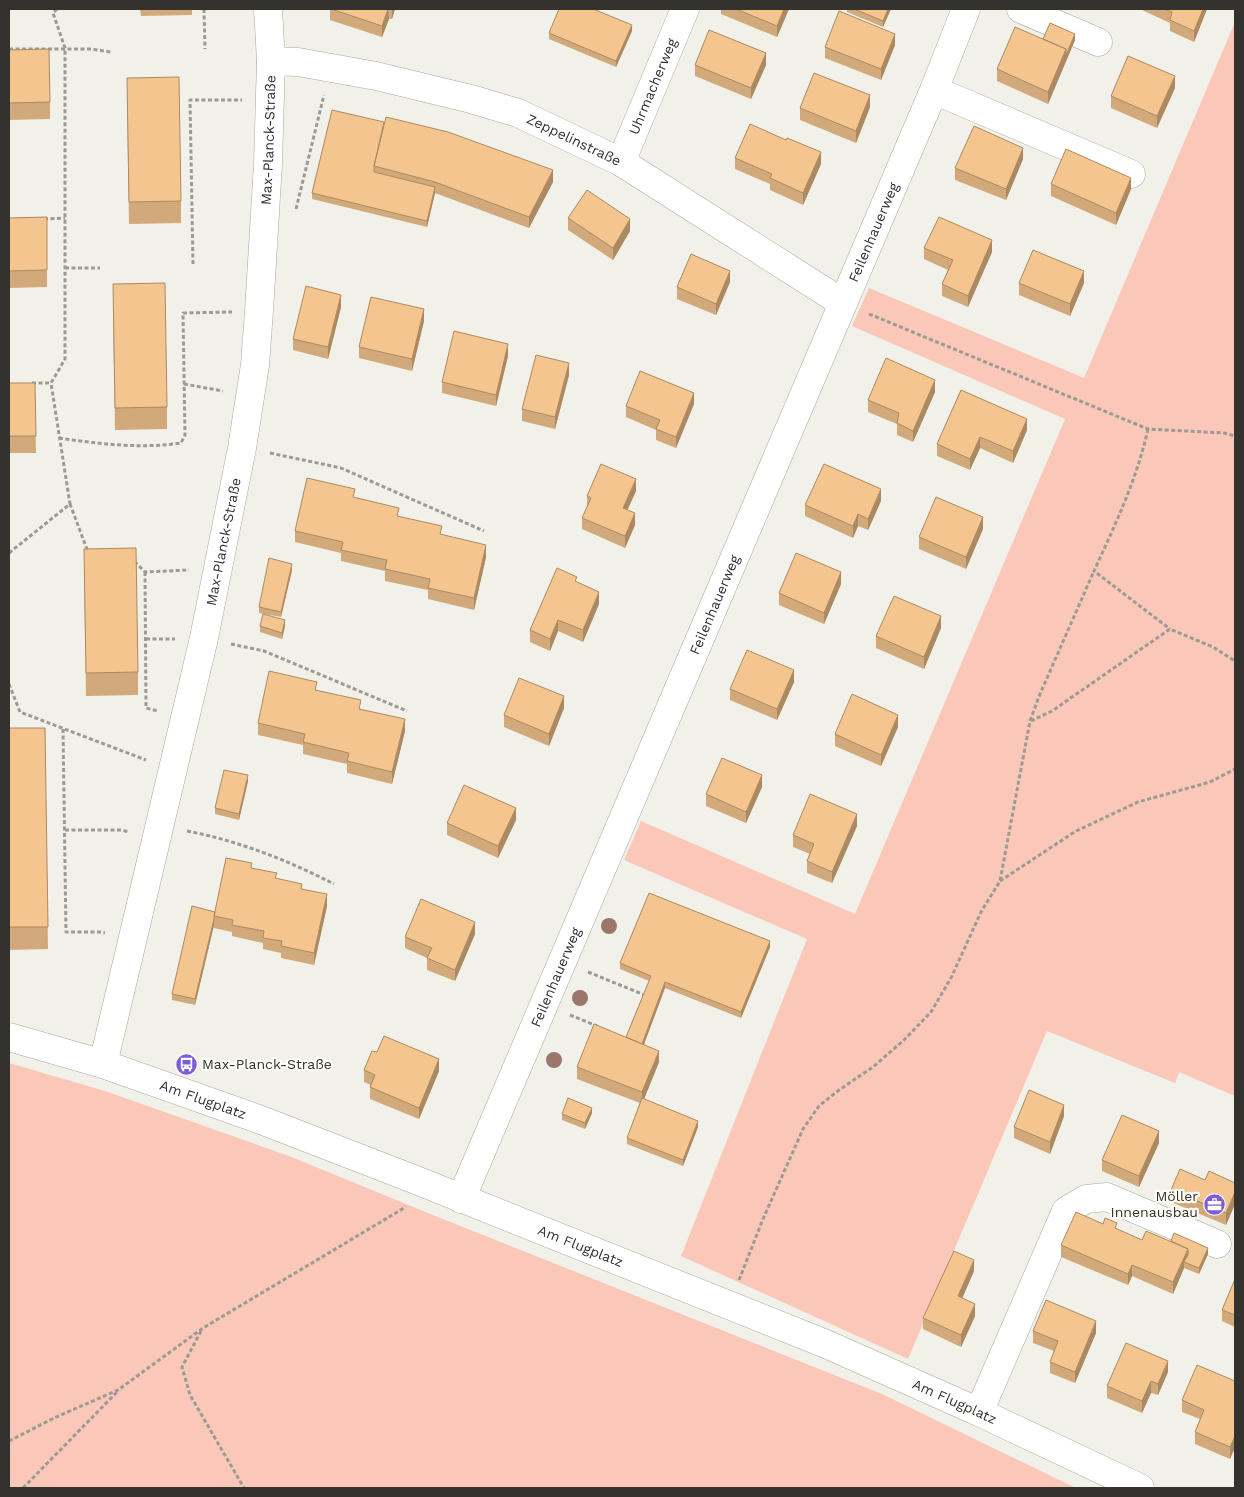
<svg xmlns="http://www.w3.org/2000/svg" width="1244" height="1497" font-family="'Work Sans',sans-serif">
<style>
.green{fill:#fbc7b8}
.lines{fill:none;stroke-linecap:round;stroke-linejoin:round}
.minor-casing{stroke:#a8a8a0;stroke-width:29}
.path{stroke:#9b9b95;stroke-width:3;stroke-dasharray:4 2.5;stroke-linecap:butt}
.minor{stroke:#fff;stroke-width:28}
.tree{fill:#9a776a}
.wall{fill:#d2a97a}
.shaded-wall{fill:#ab8a63}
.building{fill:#f4c58e;stroke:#ab8a63}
.labels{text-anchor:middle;stroke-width:4.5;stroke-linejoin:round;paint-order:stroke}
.street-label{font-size:14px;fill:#33322f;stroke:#fffef6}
.poi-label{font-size:14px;fill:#33322f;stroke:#fffef6;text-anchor:start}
</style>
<rect width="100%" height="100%" fill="#f1f1e9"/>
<path class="green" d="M 1235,22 L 1235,1096 L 1179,1072 L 1175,1083 L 1047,1031 L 908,1359 L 681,1256 L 807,939 L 624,860 L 641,821 L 855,914 L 1065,419 L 852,326 L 869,288 L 1084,378 Z
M 9,1063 L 105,1091 L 289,1156 L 428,1213 L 882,1394 L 1076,1488 L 9,1488 Z"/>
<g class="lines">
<defs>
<g id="minor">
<path d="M 1021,9 L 1098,42"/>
<path id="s1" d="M 271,61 L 298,62 L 376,76 L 471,99 L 518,113 L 621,162 L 843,303"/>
<path d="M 934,90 L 1131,174"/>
<path id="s2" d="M 621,162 L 685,9"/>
<path id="s3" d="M 9,1037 L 103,1064 L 261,1120 L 416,1180 L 826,1344 L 979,1412 L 1140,1488"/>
<path id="s4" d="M 103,1064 L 204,638 L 242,448 L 255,365 L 259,311 L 268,164 L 271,61 L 268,9"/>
<path id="s5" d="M 461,1199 L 934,90 L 966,9"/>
<path d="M 979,1412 L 1066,1211 L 1086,1199 L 1107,1197 L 1217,1244"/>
</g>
</defs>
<use href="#minor" class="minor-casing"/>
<path class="path" d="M 57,9 L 53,13 L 65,48 L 65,359 L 51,383 L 70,504
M 204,9 L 205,49
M 9,49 L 91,49 L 111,52
M 296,209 L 324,95
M 44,219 L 65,218
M 193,264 L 190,100 L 242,100
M 65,268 L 100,268
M 869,314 L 1148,429 L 1224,433 L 1235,436
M 32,383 L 51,383
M 184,384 L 223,391
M 1148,429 C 1137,479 1115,525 1094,571 L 1170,629
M 59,438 C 99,444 141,449 181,443 L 185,435 L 183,313 L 232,312
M 270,453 L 341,468 L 484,531
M 9,553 L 70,504 L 88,552
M 134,563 L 136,563 L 145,572 L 189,570
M 145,572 L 146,708 L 158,711
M 146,639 L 175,639
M 231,644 L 264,651 L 407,711
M 9,684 L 20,712 L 146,760
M 1031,721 L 1052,711 L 1170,629 L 1213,647 L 1235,661
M 63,729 L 66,932 L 100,932 L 105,933
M 65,830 L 121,830 L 129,832
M 187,831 C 239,841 287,860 334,884
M 1000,881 L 1076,831 L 1138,802 L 1210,782 L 1235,769
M 588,972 L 647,996
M 570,1015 L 597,1026
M 739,1280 L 763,1219 L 803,1129 L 819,1106 L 839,1090 L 873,1067 L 904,1040 L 931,1012 L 951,978 L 981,912 L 1000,881 L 1030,721 L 1040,694 L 1094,571
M 201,1331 L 182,1367 L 190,1395 L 244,1488
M 9,1441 L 54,1418 L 118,1390 L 203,1328 L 404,1208 L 405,1206
M 23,1488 L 117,1392"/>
<use href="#minor" class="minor"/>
</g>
<g class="tree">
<circle cx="609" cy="926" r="8"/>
<circle cx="580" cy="998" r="8"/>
<circle cx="554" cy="1060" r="8"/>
</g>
<path class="wall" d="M 140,9 L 192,9 L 192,15 L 141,16 Z
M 330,9 L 395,9 L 392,19 L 389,19 L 382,37 L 330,20 Z
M 721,9 L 789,9 L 777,37 L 721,14 Z
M 847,9 L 891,9 L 883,27 L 847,12 Z
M 1142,9 L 1207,9 L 1194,42 L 1170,31 L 1170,23 L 1142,10 Z
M 632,31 L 616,67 L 549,39 L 549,33 Z
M 1043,39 L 1075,40 L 1048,104 L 997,81 L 997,69 Z
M 895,45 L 881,80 L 825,58 L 825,47 Z
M 9,50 L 50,102 L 50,119 L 9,120 Z
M 695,65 L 766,65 L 751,99 L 695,76 Z
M 1175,88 L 1157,128 L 1111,108 L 1111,96 Z
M 127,100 L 181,201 L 181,223 L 129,224 Z
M 870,107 L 856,143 L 800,120 L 800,108 Z
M 332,110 L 553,182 L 529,228 L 435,193 L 427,227 L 312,199 L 312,193 Z
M 735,158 L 821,164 L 803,205 L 770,190 L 770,184 L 735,169 Z
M 1023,159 L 1006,200 L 955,180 L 955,168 Z
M 1051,184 L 1131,189 L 1116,225 L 1051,196 Z
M 47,217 L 47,287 L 9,288 L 9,218 Z
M 568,218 L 630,231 L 613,260 L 568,230 Z
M 924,248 L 992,252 L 968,307 L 942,296 L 942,284 L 948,270 L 924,259 Z
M 730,282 L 716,315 L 677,299 L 677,287 Z
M 1019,283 L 1084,283 L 1070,316 L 1019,295 Z
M 113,306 L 167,407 L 167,429 L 115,430 Z
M 341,307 L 328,359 L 293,350 L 293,339 Z
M 424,321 L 412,371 L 359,358 L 359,347 Z
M 508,356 L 496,406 L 442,393 L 442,382 Z
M 569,375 L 555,429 L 522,421 L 522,409 Z
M 9,383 L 35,383 L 36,453 L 9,453 Z
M 961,390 L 1027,430 L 1013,463 L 980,448 L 970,470 L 937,456 L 937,444 Z
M 935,392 L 913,442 L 897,435 L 897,424 L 868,412 L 868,400 Z
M 694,404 L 676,448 L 656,440 L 656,430 L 626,417 L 626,406 Z
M 636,491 L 627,510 L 635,525 L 625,548 L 582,529 L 582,518 L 587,507 L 587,496 Z
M 355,498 L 442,535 L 486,557 L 474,610 L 428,599 L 428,590 L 385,581 L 385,571 L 341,561 L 341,553 L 295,542 L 295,531 Z
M 881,501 L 868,530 L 858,526 L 853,538 L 805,516 L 805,505 Z
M 983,529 L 966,569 L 919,549 L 919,537 Z
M 292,570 L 281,617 L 259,613 L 259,607 Z
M 84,571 L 138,672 L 138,695 L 86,696 Z
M 577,582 L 599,604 L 583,642 L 558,631 L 550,651 L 530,642 L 530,630 Z
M 841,584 L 824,624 L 779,605 L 779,593 Z
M 260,626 L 285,626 L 282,639 L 260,632 Z
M 941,628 L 924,669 L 876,648 L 876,636 Z
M 794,682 L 777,720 L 730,700 L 730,689 Z
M 317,690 L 361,709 L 405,731 L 392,784 L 347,773 L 347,764 L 303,754 L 303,745 L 258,735 L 258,723 Z
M 564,708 L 549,746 L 504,727 L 504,715 Z
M 898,727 L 881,766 L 835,746 L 835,734 Z
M 9,728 L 45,728 L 48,949 L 9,950 Z
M 248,781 L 239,820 L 215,814 L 215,808 Z
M 762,787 L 746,823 L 706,806 L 706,794 Z
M 516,820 L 498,858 L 447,835 L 447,823 Z
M 857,826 L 832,883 L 807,873 L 807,861 L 810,854 L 793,847 L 793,835 Z
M 252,868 L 302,889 L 327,906 L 314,965 L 281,958 L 281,953 L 263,949 L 263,943 L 232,936 L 232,932 L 214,928 L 214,925 L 195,1005 L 172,1000 L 172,994 L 215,912 Z
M 475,934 L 455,981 L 427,970 L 427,958 L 405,948 L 405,937 Z
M 770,947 L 741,1018 L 665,988 L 644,1044 L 659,1062 L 644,1099 L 698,1127 L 683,1166 L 627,1144 L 627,1138 L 640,1103 L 577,1079 L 577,1067 L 626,1037 L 649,981 L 620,969 L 620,963 Z
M 377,1052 L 439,1071 L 419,1119 L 370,1099 L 370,1087 L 371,1085 L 364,1082 L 364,1070 Z
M 592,1113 L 585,1129 L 562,1120 L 562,1114 Z
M 1064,1116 L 1050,1154 L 1014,1138 L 1014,1127 Z
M 1159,1143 L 1139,1187 L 1102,1171 L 1102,1160 Z
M 1205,1180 L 1235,1183 L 1235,1204 L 1226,1225 L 1171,1202 L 1171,1190 Z
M 1117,1229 L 1142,1240 L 1171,1241 L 1208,1254 L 1199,1274 L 1184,1268 L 1173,1294 L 1132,1276 L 1128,1285 L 1061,1257 L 1061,1245 Z
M 974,1271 L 962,1298 L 975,1316 L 961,1347 L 923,1329 L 923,1318 Z
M 1235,1279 L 1235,1327 L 1222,1321 L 1222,1310 Z
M 1033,1331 L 1096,1333 L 1075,1383 L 1050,1373 L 1050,1362 L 1054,1351 L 1033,1343 Z
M 1168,1372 L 1158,1395 L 1151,1393 L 1142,1413 L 1107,1398 L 1107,1386 Z
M 1235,1381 L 1230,1459 L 1195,1444 L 1195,1432 L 1200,1419 L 1182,1412 L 1182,1400 Z"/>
<path class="shaded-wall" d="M 388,9 L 389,19 L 382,37 L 382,26 Z
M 392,9 L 395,9 L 392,19 Z
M 784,9 L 789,9 L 777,37 L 777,26 Z
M 888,9 L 891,9 L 883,27 L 883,21 Z
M 1203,9 L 1207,9 L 1194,42 L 1194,31 Z
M 632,25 L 632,31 L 616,67 L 616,61 Z
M 895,34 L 895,45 L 881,80 L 881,69 Z
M 1075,34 L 1075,40 L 1048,104 L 1048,92 L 1066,49 Z
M 766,53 L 766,65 L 751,99 L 751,88 Z
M 1175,76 L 1175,88 L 1157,128 L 1157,116 Z
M 870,95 L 870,107 L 856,143 L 856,131 Z
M 1023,148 L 1023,159 L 1006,200 L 1006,189 Z
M 821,152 L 821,164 L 803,205 L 803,193 Z
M 553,170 L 553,182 L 529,228 L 529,217 Z
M 1131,178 L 1131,189 L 1116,225 L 1116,213 Z
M 435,187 L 435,193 L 427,227 L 427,221 Z
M 630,219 L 630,231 L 613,260 L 613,248 Z
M 992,240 L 992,252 L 968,307 L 968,296 Z
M 730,271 L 730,282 L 716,315 L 716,304 Z
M 1084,271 L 1084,283 L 1070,316 L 1070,304 Z
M 341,295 L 341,307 L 328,359 L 328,347 Z
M 424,309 L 424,321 L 412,371 L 412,359 Z
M 508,344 L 508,356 L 496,406 L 496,395 Z
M 569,363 L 569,375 L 555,429 L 555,417 Z
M 935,380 L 935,392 L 913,442 L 913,431 Z
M 694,393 L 694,404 L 676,448 L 676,437 Z
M 1027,419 L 1027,430 L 1013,463 L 1013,451 Z
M 980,437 L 980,448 L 970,470 L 970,459 Z
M 636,479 L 636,491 L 623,520 L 623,508 Z
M 881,489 L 881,501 L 868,530 L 868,519 Z
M 635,513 L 635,525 L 625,548 L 625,536 Z
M 858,514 L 858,526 L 853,538 L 853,526 Z
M 983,517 L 983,529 L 966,569 L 966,557 Z
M 486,545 L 486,557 L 474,610 L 474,598 Z
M 292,564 L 292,570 L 281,617 L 281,612 Z
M 841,572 L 841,584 L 824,624 L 824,613 Z
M 599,592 L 599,604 L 583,642 L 583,630 Z
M 941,616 L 941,628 L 924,669 L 924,657 Z
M 285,620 L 285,626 L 282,639 L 282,633 Z
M 558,620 L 558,631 L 550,651 L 550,639 Z
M 794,670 L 794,682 L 777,720 L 777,709 Z
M 564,696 L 564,708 L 549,746 L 549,734 Z
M 898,715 L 898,727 L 881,766 L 881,755 Z
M 405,719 L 405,731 L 392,784 L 392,772 Z
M 248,775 L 248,781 L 239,820 L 239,814 Z
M 762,775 L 762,787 L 746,823 L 746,812 Z
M 516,808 L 516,820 L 498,858 L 498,846 Z
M 857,814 L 857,826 L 832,883 L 832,872 Z
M 327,894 L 327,906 L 314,965 L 314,953 Z
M 214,919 L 214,925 L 195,1005 L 195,999 Z
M 475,922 L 475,934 L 455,981 L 455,970 Z
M 770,941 L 770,947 L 741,1018 L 741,1012 Z
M 665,982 L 665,988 L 640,1055 L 640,1049 Z
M 659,1051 L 659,1062 L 642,1104 L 642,1092 Z
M 439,1059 L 439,1071 L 419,1119 L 419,1108 Z
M 1064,1105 L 1064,1116 L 1050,1154 L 1050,1142 Z
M 592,1108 L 592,1113 L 585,1129 L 585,1123 Z
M 698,1121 L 698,1127 L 683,1166 L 683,1160 Z
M 1159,1131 L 1159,1143 L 1139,1187 L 1139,1176 Z
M 1235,1192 L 1235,1204 L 1226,1225 L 1226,1213 Z
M 1208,1248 L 1208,1254 L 1199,1274 L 1199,1268 Z
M 1188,1249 L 1188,1260 L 1184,1262 L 1184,1268 L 1173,1294 L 1173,1282 Z
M 974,1260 L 974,1271 L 958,1308 L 958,1296 Z
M 1132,1265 L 1132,1276 L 1128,1285 L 1128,1274 Z
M 975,1304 L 975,1316 L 961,1347 L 961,1335 Z
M 1096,1321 L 1096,1333 L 1075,1383 L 1075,1372 Z
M 1168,1361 L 1168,1372 L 1158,1395 L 1158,1384 Z
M 1151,1381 L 1151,1393 L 1142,1413 L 1142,1401 Z
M 1235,1436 L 1235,1448 L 1230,1459 L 1230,1447 Z"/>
<path class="building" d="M 331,9 L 388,9 L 382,26 Z
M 559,9 L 593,9 L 632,25 L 616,61 L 549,33 Z
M 736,9 L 784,9 L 777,26 Z
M 854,9 L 888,9 L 883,21 Z
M 1164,9 L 1203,9 L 1194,31 L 1170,20 L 1172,12 Z
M 839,11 L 895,34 L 881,69 L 825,47 Z
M 1050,23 L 1075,34 L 1066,55 L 1066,49 L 1043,39 Z
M 1015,27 L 1066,49 L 1048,92 L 997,69 Z
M 709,30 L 766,53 L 751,88 L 695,65 Z
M 49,49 L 50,102 L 9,103 L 9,50 Z
M 1128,56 L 1175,76 L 1157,116 L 1111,96 Z
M 814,73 L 870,95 L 856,131 L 800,108 Z
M 179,77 L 181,201 L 129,202 L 127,78 Z
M 332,110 L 384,122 L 374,166 L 374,172 L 435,187 L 427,221 L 312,193 Z
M 386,117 L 448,132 L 553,170 L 529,217 L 435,182 L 374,166 Z
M 750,124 L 786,140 L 787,138 L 821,152 L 803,193 L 770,178 L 772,174 L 735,158 Z
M 974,126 L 1023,148 L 1006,189 L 955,168 Z
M 1066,149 L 1131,178 L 1116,213 L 1051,184 Z
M 587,190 L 630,219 L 613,248 L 568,218 Z
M 47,217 L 47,270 L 9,271 L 9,218 Z
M 939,217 L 992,240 L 968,296 L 942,284 L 953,260 L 924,248 Z
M 1033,250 L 1084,271 L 1070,304 L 1019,283 Z
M 691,254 L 730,271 L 716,304 L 677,287 Z
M 165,283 L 167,407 L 115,408 L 113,284 Z
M 306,286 L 341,295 L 328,347 L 293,339 Z
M 371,297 L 424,309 L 412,359 L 359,347 Z
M 454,331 L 508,344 L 496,395 L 442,382 Z
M 536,355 L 569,363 L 555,417 L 522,409 Z
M 886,358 L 935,380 L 913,431 L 897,423 L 899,413 L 868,400 Z
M 640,371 L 694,393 L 676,437 L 656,429 L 660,420 L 626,406 Z
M 9,383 L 35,383 L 36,436 L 9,436 Z
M 961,390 L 1027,419 L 1013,451 L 980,437 L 970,459 L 937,444 Z
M 601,464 L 636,479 L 623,508 L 635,513 L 625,536 L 582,518 L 591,498 L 587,496 Z
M 824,464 L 881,489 L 868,519 L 858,514 L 853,526 L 805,505 Z
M 307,478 L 355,489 L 353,497 L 399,508 L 397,516 L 442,526 L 440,534 L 486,545 L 474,598 L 428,588 L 430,579 L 385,569 L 387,560 L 341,550 L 343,542 L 295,531 Z
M 936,497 L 983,517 L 966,557 L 919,537 Z
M 136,548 L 138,672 L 86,673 L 84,549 Z
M 796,553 L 841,572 L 824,613 L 779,593 Z
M 269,558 L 292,564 L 281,612 L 259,607 Z
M 557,568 L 577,577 L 575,581 L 599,592 L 583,630 L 558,620 L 550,639 L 530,630 Z
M 894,596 L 941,616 L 924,657 L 876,636 Z
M 263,614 L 285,620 L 282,633 L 260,626 Z
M 747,650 L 794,670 L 777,709 L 730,689 Z
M 269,671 L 317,682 L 315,690 L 361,700 L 359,709 L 405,719 L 392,772 L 347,761 L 349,753 L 303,742 L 305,734 L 258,723 Z
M 519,678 L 564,696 L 549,734 L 504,715 Z
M 852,694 L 898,715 L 881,755 L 835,734 Z
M 9,728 L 45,728 L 48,927 L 9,927 Z
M 722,758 L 762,775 L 746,812 L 706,794 Z
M 224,770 L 248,775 L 239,814 L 215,808 Z
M 464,785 L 516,808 L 498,846 L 447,823 Z
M 810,794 L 857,814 L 832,872 L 807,861 L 814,844 L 793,835 Z
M 226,858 L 252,863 L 251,868 L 277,873 L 275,878 L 302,884 L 301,889 L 327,894 L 314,953 L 281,946 L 282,941 L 263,938 L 264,931 L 232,925 L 233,920 L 214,916 Z
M 649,893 L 770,941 L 741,1012 L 665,982 L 642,1044 L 626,1037 L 651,976 L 620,963 Z
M 421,899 L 475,922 L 455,970 L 427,958 L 432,948 L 405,937 Z
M 192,906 L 215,912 L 214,919 L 195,999 L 172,994 Z
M 594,1024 L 659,1051 L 642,1092 L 577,1067 Z
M 384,1036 L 439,1059 L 419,1108 L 370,1087 L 375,1075 L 364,1070 L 372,1051 L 377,1052 Z
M 1029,1090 L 1064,1105 L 1050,1142 L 1014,1127 Z
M 568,1098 L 592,1108 L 585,1123 L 562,1114 Z
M 642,1098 L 698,1121 L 683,1160 L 627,1138 Z
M 1122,1115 L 1159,1131 L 1139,1176 L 1102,1160 Z
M 1180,1169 L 1205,1180 L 1209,1171 L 1235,1183 L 1235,1192 L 1226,1213 L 1171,1190 Z
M 1076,1212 L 1103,1224 L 1105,1218 L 1117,1223 L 1115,1228 L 1142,1240 L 1146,1231 L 1188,1249 L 1173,1282 L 1132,1265 L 1128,1274 L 1061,1245 Z
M 1174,1233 L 1208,1248 L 1199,1268 L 1184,1262 L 1188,1255 L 1188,1249 L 1171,1241 Z
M 954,1251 L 974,1260 L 958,1296 L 975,1304 L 961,1335 L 923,1318 Z
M 1235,1279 L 1235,1315 L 1222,1310 Z
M 1046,1300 L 1096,1321 L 1075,1372 L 1050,1362 L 1058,1341 L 1033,1331 Z
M 1126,1343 L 1168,1361 L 1158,1384 L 1151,1381 L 1142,1401 L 1107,1386 Z
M 1197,1365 L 1235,1381 L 1235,1436 L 1230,1447 L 1195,1432 L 1204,1410 L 1182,1400 Z"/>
<defs>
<symbol id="bus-disc" viewBox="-11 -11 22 22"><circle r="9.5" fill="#7e5cd7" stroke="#fffef6"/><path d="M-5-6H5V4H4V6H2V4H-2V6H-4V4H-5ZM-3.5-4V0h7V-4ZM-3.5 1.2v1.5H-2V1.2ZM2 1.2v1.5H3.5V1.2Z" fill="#fff"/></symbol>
<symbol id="office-disc" viewBox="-11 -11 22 22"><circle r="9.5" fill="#7e5cd7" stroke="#fffef6"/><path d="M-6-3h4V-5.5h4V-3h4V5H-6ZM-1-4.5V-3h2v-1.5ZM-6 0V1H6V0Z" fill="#fff"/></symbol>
</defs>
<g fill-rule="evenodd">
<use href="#bus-disc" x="174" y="1052" width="25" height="25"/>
<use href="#office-disc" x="1202" y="1192" width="25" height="25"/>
</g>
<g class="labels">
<g class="street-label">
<text dy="5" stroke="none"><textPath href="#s2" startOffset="82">Uhrmacherweg</textPath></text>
<text dy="5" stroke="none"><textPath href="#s4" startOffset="941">Max-Planck-Straße</textPath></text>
<text dy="5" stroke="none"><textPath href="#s1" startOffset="315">Zeppelinstraße</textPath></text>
<text dy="5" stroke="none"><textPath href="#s5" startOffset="1051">Feilenhauerweg</textPath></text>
<text dy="5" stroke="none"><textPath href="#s4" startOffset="536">Max-Planck-Straße</textPath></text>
<text dy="5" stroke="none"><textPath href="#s5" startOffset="646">Feilenhauerweg</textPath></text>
<text dy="5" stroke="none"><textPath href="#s5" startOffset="241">Feilenhauerweg</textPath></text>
<text dy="5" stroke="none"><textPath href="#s3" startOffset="204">Am Flugplatz</textPath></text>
<text dy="5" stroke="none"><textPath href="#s3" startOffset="609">Am Flugplatz</textPath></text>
<text dy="5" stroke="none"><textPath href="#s3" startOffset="1014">Am Flugplatz</textPath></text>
</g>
<g class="poi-label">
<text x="202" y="1069">Max-Planck-Straße</text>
<text x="1198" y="1201" text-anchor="end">Möller<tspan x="1198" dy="16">Innenausbau</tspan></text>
</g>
</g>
<rect width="1244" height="1497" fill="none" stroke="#33322f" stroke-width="20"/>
</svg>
